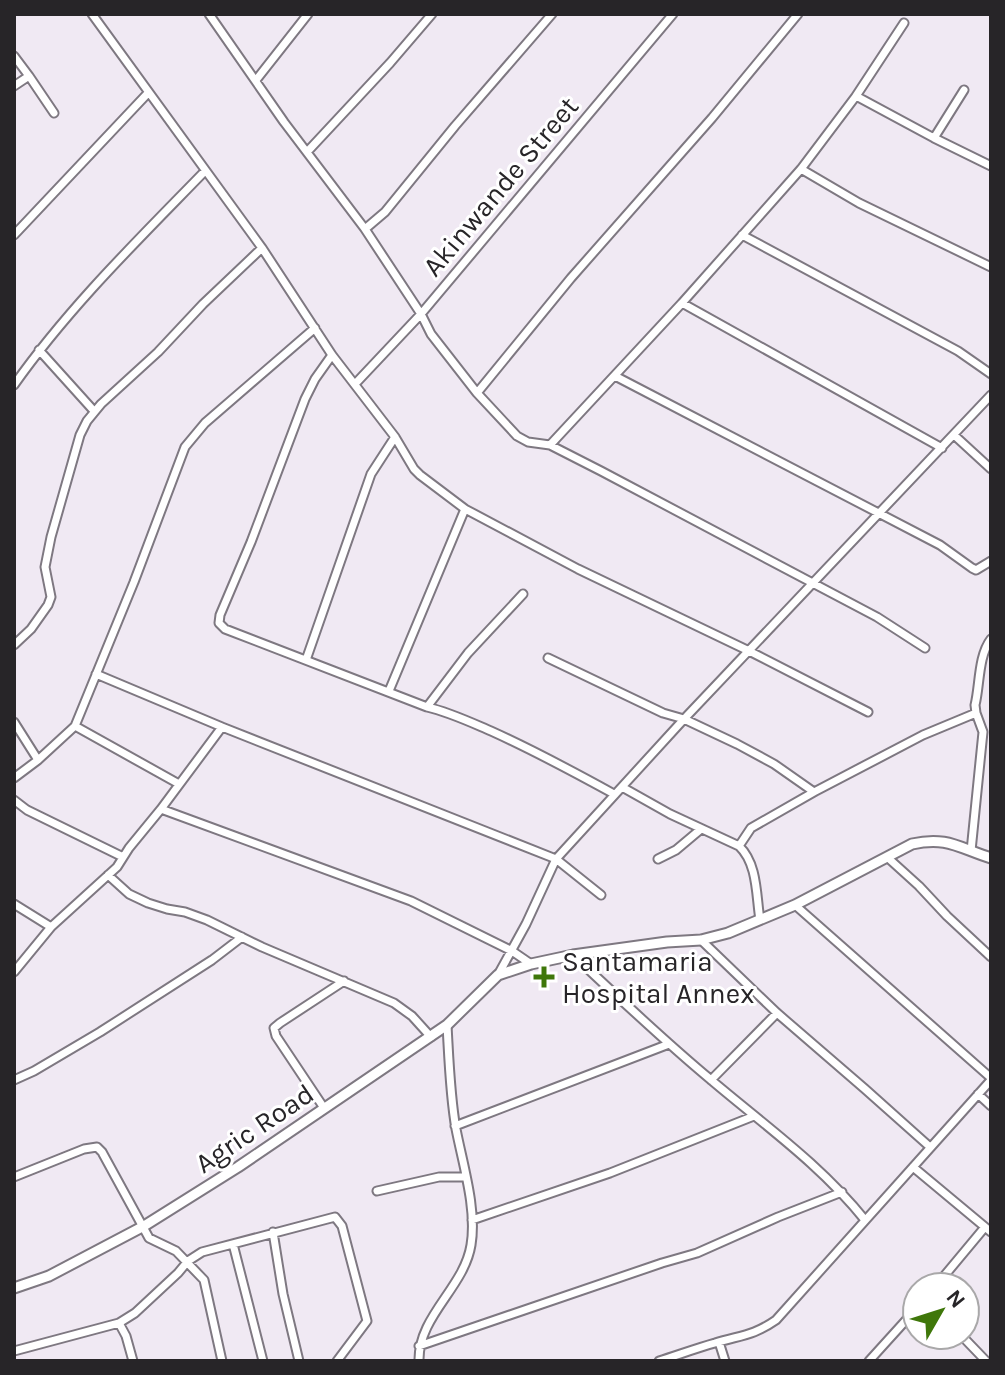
<svg xmlns="http://www.w3.org/2000/svg" width="1005" height="1375" font-family="Karla,sans-serif">
<style>
.lines{fill:none;stroke-linecap:round;stroke-linejoin:round}
.minor-casing{stroke:#7e7881;stroke-width:11}
.tertiary-casing{stroke:#7e7881;stroke-width:13}
.minor{stroke:#fff;stroke-width:7}
.tertiary{stroke:#fff;stroke-width:9}
.poi-dot{fill:#3f770a;stroke:#fff;stroke-width:3}
.labels{text-anchor:middle;stroke-width:6;stroke-linejoin:round;paint-order:stroke}
.street-label{font-size:28px;fill:#272528;stroke:#fff}
.poi-label{font-size:28px;fill:#272528;stroke:#fff;text-anchor:start}
</style>
<rect width="100%" height="100%" fill="#f0e9f3"/>
<g class="lines">
<defs>
<path id="minor" d="M 92,14 L 262,248 L 332,355 L 395,437 L 414,469 L 420,475 L 465,509 L 578,569 L 749,651 L 868,712
M 209,14 L 284,122 L 365,229 L 421,314 L 431,334 L 477,393 L 517,436 L 528,442 L 550,445 L 601,471 L 877,617 L 925,648
M 14,56 L 29,76 L 14,86
M 29,76 L 54,113
M 256,80 L 308,14
M 856,96 L 904,23
M 934,138 L 964,90
M 307,152 L 390,63 L 432,14
M 801,169 L 859,203 L 991,267
M 365,229 L 385,212 L 455,126 L 552,14
M 14,235 L 148,93
M 742,235 L 958,351 L 991,374
M 682,303 L 801,169 L 856,96 L 934,138 L 991,166
M 39,350 L 94,411
M 332,355 L 315,379 L 305,399 L 251,542 L 220,615 L 219,623 L 225,629 L 427,707 C 449,712 470,722 491,731 C 533,750 574,772 614,794
M 615,376 L 940,545 L 972,568 L 976,570 L 991,561
M 355,384 L 421,314 L 673,14
M 14,385 C 70,306 138,240 205,171
M 477,393 L 571,278 L 712,118 L 798,14
M 954,435 L 991,469
M 550,445 L 682,303 L 942,448
M 14,645 L 31,629 L 48,605 L 51,597 L 45,567 L 51,537 L 80,435 L 87,421 L 101,404 L 158,352 L 203,304 L 262,248
M 548,658 L 663,713 L 684,719 L 737,744 L 774,764 L 814,792 L 751,828 L 739,846
M 306,660 L 371,474 L 395,437
M 96,674 L 222,727
M 389,691 L 465,509
M 427,707 L 468,653 L 523,594
M 14,722 L 38,760
M 75,726 L 179,784
M 14,778 L 38,760 L 75,726 L 134,582 L 185,447 L 205,423 L 315,328
M 622,787 L 670,814 L 739,846 C 758,864 756,896 760,920
M 814,792 L 923,735 L 976,713
M 14,800 L 27,810 L 123,857
M 161,809 L 222,727 L 556,859 L 601,895
M 971,851 L 983,732 L 976,713 L 975,705 C 980,685 978,656 991,639
M 887,857 L 919,886 L 947,916 L 991,957
M 658,859 L 676,850 L 701,829
M 108,875 L 129,894 L 148,903 L 167,909 L 185,912 L 207,920 L 262,947 L 394,1003 L 412,1016 L 431,1037
M 14,904 L 51,927
M 795,905 L 991,1078
M 701,940 L 777,1013 L 865,1089 L 930,1147
M 573,955 C 618,997 663,1040 710,1079 C 764,1125 820,1164 865,1220
M 14,972 L 51,927 L 117,867 L 129,848 L 161,809 L 411,901 L 512,951 L 531,964
M 498,975 L 526,924 L 556,859 L 684,719 L 991,395
M 14,1080 L 34,1071 L 100,1032 L 212,960 L 242,937
M 711,1080 L 777,1013
M 978,1094 L 991,1106
M 324,1108 L 276,1036 L 274,1028 L 280,1023 L 344,981
M 455,1126 L 669,1044
M 913,1167 L 991,1232
M 14,1177 L 84,1149 L 97,1147 L 102,1152 L 149,1238 L 176,1251 L 204,1280 L 222,1361
M 377,1191 L 439,1177 L 466,1177
M 472,1220 L 610,1173 L 754,1116
M 273,1232 L 283,1294 L 299,1361
M 233,1244 L 263,1361
M 935,1287 L 985,1227
M 119,1323 L 126,1336 L 133,1361
M 961,1335 L 986,1361
M 719,1342 L 725,1361
M 419,1346 L 662,1263 L 697,1253 L 778,1217 L 842,1192
M 14,1351 L 119,1323 L 135,1313 L 178,1273 L 188,1261 L 202,1252 L 335,1217 L 342,1226 L 367,1321 L 337,1361
M 419,1361 C 418,1316 464,1288 471,1245 C 477,1209 463,1165 456,1129 C 450,1095 449,1060 447,1025
M 659,1361 C 678,1355 697,1348 715,1343 C 741,1335 753,1336 776,1320 L 991,1080
M 869,1361 L 917,1308"/>
<path id="tertiary" d="M 14,1288 L 49,1276 L 144,1226 L 238,1167 L 447,1025 L 498,975 L 531,964 L 573,955 L 667,942 L 701,940 L 728,933 L 795,905 L 912,844 C 947,836 959,848 991,858"/>
</defs>
<use href="#minor" class="minor-casing"/>
<use href="#tertiary" class="tertiary-casing"/>
<use href="#minor" class="minor"/>
<use href="#tertiary" class="tertiary"/>
</g>
<path class="poi-dot" d="M540 965h8v8h8v8h-8v8h-8v-8h-8v-8h8z"/>
<g class="labels">
<g class="street-label">
<text transform="translate(500 186) rotate(-50)" y="10">Akinwande Street</text>
<text transform="translate(254 1128) rotate(-34)" y="10">Agric Road</text>
</g>
<g class="poi-label">
<text x="562" y="971">Santamaria<tspan x="562" dy="32">Hospital Annex</tspan></text>
</g>
</g>
<rect width="1005" height="1375" fill="none" stroke="#272528" stroke-width="32"/>
<g transform="translate(941 1311) rotate(51)"><circle r="38" fill="#ffffff" stroke="#a9a8a9" stroke-width="2"/>
<path d="M0-6L14 30L0 20L-14 30Z" fill="#3f770a"/>
<text y="-12" font-size="22" font-weight="bold" text-anchor="middle" fill="#272528">N</text>
</g>
</svg>
